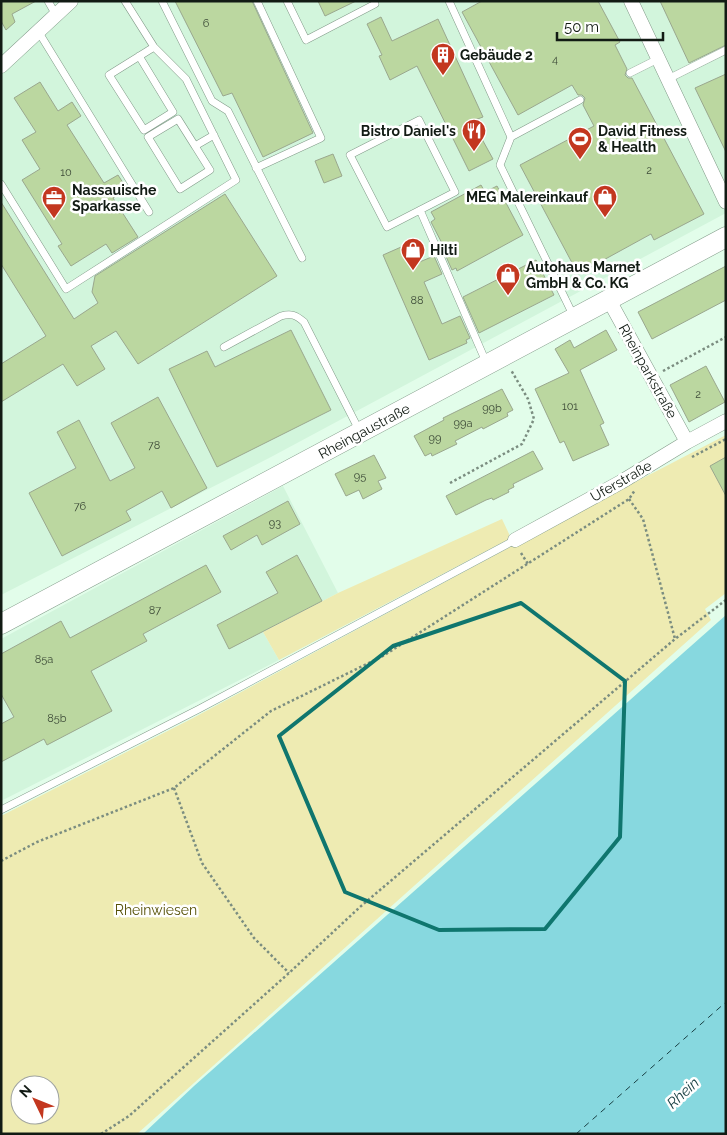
<svg xmlns="http://www.w3.org/2000/svg" width="727" height="1135" font-family="Raleway,sans-serif">
<style>
.built{fill:#d2f5dc}
.green{fill:#eeebb2;fill-rule:evenodd}
.water{fill:#87d8df}
.lines{fill:none;stroke-linecap:round;stroke-linejoin:round}
.ferry{stroke:#1a4145;stroke-width:1;stroke-dasharray:6 5;stroke-linecap:butt}
.building{fill:#bbd7a0;stroke:#9aa78e}
.lane-casing{stroke:#819a88;stroke-width:8}
.street-casing{stroke:#819a88;stroke-width:15}
.secondary-casing{stroke:#819a88;stroke-width:21}
.path{stroke:#7b8d80;stroke-width:2.5;stroke-dasharray:2.5 2.5;stroke-linecap:butt}
.lane{stroke:#fff;stroke-width:7}
.street{stroke:#fff;stroke-width:14}
.secondary{stroke:#fff;stroke-width:20}
.marked{fill:none;stroke:#0f766e;stroke-width:4;stroke-linejoin:round}
.labels{text-anchor:middle;stroke-width:5;stroke-linejoin:round;paint-order:stroke}
.number-label{font-size:11px;fill:#3c4a37}
.poi-label{font-size:14px;font-weight:bold;fill:#121b14;stroke:#fff;text-anchor:start}
.street-label{font-size:14px;fill:#121b14;stroke:#fff}
.park-label{font-size:14px;fill:#575208;stroke:#fff}
.water-label{font-size:15px;font-style:italic;fill:#1a4145;stroke:#fff}
</style>
<rect width="100%" height="100%" fill="#e2fdea"/>
<path class="built" d="M 1,1 L 726,1 L 726,213 L 271,457 L 1,595 Z
M 283,486 L 338,593 L 263,632 L 279,660 L 1,801 L 1,639 Z"/>
<path class="green" d="M 726,435 L 726,593 L 705,609 L 711,620 L 137,1134 L 1,1134 L 1,816 L 193,718 L 512,546 ZM 20,1085 L 50,1085 L 50,1115 L 20,1115 Z
M 502,519 L 511,538 L 279,660 L 263,632 L 338,593 Z"/>
<path class="water" d="M 726,615 L 726,1134 L 143,1134 L 194,1086 Z"/>
<g class="lines">
<path class="ferry" d="M 576,1134 L 726,1002"/>
</g>
<path class="building" d="M 1,1 L 36,1 L 12,14 L 15,22 L 6,30 L 1,21 Z
M 175,1 L 252,1 L 313,133 L 263,157 L 232,93 L 223,96 Z
M 318,1 L 356,1 L 325,16 Z
M 482,1 L 598,1 L 620,42 L 615,45 L 627,69 L 625,75 L 628,78 L 632,78 L 704,214 L 654,240 L 651,234 L 578,274 L 520,165 L 594,126 L 583,105 L 585,98 L 582,95 L 578,95 L 572,85 L 518,115 L 462,12 Z
M 660,1 L 726,1 L 726,45 L 689,63 Z
M 381,17 L 392,41 L 438,19 L 483,117 L 472,121 L 493,159 L 469,171 L 417,66 L 390,80 L 379,56 L 382,55 L 367,24 Z
M 726,74 L 726,152 L 695,88 Z
M 40,82 L 58,111 L 72,102 L 81,116 L 67,125 L 104,183 L 118,175 L 127,189 L 113,198 L 138,237 L 112,253 L 106,244 L 71,266 L 58,246 L 62,244 L 22,180 L 40,169 L 22,140 L 36,132 L 14,98 Z
M 333,154 L 342,176 L 324,183 L 315,161 Z
M 481,185 L 485,192 L 497,186 L 523,235 L 457,271 L 456,268 L 452,270 L 444,252 L 446,251 L 431,222 L 435,219 L 431,212 Z
M 225,194 L 277,276 L 138,364 L 116,331 L 91,346 L 105,369 L 77,386 L 63,364 L 1,402 L 1,364 L 46,336 L 1,264 L 1,202 L 74,319 L 98,303 L 92,292 L 95,276 Z
M 408,244 L 417,263 L 434,256 L 442,274 L 424,282 L 442,324 L 460,316 L 470,338 L 466,340 L 467,343 L 429,360 L 383,255 Z
M 536,260 L 554,295 L 479,333 L 463,297 Z
M 726,266 L 726,300 L 652,339 L 638,312 Z
M 291,330 L 331,410 L 217,467 L 169,369 L 207,351 L 215,367 Z
M 606,330 L 617,350 L 580,370 L 604,423 L 600,425 L 609,445 L 573,461 L 564,441 L 560,443 L 535,389 L 569,373 L 555,349 L 570,340 L 574,348 Z
M 706,366 L 725,402 L 689,422 L 670,385 Z
M 502,389 L 513,410 L 507,413 L 508,416 L 483,429 L 482,427 L 455,441 L 457,444 L 432,456 L 431,453 L 425,456 L 414,436 L 444,420 L 443,418 Z
M 158,397 L 207,488 L 171,508 L 162,491 L 126,511 L 131,520 L 62,556 L 29,493 L 76,468 L 57,432 L 79,420 L 110,481 L 135,468 L 111,423 Z
M 533,451 L 543,469 L 513,484 L 514,487 L 508,490 L 509,492 L 493,500 L 492,498 L 486,500 L 456,515 L 446,496 Z
M 374,455 L 386,478 L 378,481 L 382,489 L 363,499 L 359,490 L 346,496 L 335,474 Z
M 726,457 L 726,496 L 710,466 Z
M 288,501 L 300,524 L 262,545 L 257,535 L 231,550 L 223,536 Z
M 297,555 L 322,601 L 229,649 L 217,625 L 278,593 L 266,572 Z
M 206,565 L 221,592 L 143,634 L 147,641 L 91,671 L 112,711 L 47,745 L 44,739 L 1,762 L 1,724 L 14,717 L 1,694 L 1,654 L 61,621 L 70,638 Z"/>
<g class="lines">
<defs>
<path id="lane" d="M 48,1 L 56,15
M 162,1 L 212,101 L 228,111 L 302,258
M 287,1 L 306,40 L 375,4
M 449,1 L 511,137
M 38,31 L 149,212
M 139,56 L 173,112 L 144,130 L 109,75 L 154,47
M 630,73 L 658,59
M 668,79 L 726,50
M 419,120 L 455,192 L 387,227 L 350,155 Z
M 195,146 L 210,170 L 180,189 L 148,137 L 178,119 L 195,146 L 214,135
M 256,168 L 321,138 L 257,1
M 1,184 L 66,289 L 236,180 L 186,79 L 154,47 L 125,1
M 420,210 L 486,362
M 574,317 L 500,165 L 511,137 L 580,100
M 224,347 L 281,316 C 291,313 296,315 304,322 L 360,432
M 1,810 L 199,709 L 515,540"/>
<path id="street" d="M 631,1 L 726,202
M 1,66 L 71,1
M 609,300 L 687,442
M 515,540 L 621,482 L 687,442 L 726,421"/>
<path id="secondary" d="M 1,624 L 726,237"/>
</defs>
<use href="#lane" class="lane-casing"/>
<use href="#street" class="street-casing"/>
<use href="#secondary" class="secondary-casing"/>
<path class="path" d="M 663,371 L 726,337
M 692,457 L 726,439
M 450,483 L 522,444 L 534,419 L 528,399 L 511,370
M 629,499 L 643,519 L 675,639
M 521,553 L 528,564
M 174,788 L 202,863 L 254,938 L 289,973
M 1,861 L 37,842 L 174,788 L 271,711 L 383,656 L 629,499 L 635,490
M 101,1134 L 129,1116 L 289,973 L 360,907 L 675,639 L 726,600"/>
<use href="#lane" class="lane"/>
<use href="#street" class="street"/>
<use href="#secondary" class="secondary"/>
</g>
<path class="marked" d="M 521,603 L 625,681 L 620,837 L 545,929 L 439,930 L 345,892 L 279,736 L 393,646 Z"/>
<defs>
<symbol id="building-pin" viewBox="-11 -11 22 30"><path d="M0 17L-7.5 6A9.5 9.5 0 1 1 7.5 6Z" fill="#c3371f" stroke="#fff"/><path d="M-4-6H4V6H1V3H-1V6H-4ZM-2.5-4.3h1.7v1.8h-1.7ZM.8-4.3h1.7v1.8H.8ZM-2.5-1h1.7V.8h-1.7ZM.8-1h1.7V.8H.8Z" fill="#fff"/></symbol>
<symbol id="restaurant-pin" viewBox="-11 -11 22 30"><path d="M0 17L-7.5 6A9.5 9.5 0 1 1 7.5 6Z" fill="#c3371f" stroke="#fff"/><path d="M-5-6h1v4h1v-4h1v4h1v-4h1v5L-1.5 .5V6h-2V.5L-5-1ZM5-6V6H3V1.5H1.5Q1.5-4 5-6Z" fill="#fff"/></symbol>
<symbol id="stadium-pin" viewBox="-11 -11 22 30"><path d="M0 17L-7.5 6A9.5 9.5 0 1 1 7.5 6Z" fill="#c3371f" stroke="#fff"/><path d="M0-5a6.5 5 0 1 0 0 10a6.5 5 0 1 0 0-10ZM-3.5-1.8h7v3.6h-7Z" fill="#fff"/></symbol>
<symbol id="shop-pin" viewBox="-11 -11 22 30"><path d="M0 17L-7.5 6A9.5 9.5 0 1 1 7.5 6Z" fill="#c3371f" stroke="#fff"/><path d="M-5-2.5h2.3a2.7 3.5 0 0 1 5.4 0H5L5.5 6h-11ZM-1.5-2.5h3a1.5 2.3 0 0 0-3 0Z" fill="#fff"/></symbol>
<symbol id="office-pin" viewBox="-11 -11 22 30"><path d="M0 17L-7.5 6A9.5 9.5 0 1 1 7.5 6Z" fill="#c3371f" stroke="#fff"/><path d="M-6-3h4V-5.5h4V-3h4V5H-6ZM-1-4.5V-3h2v-1.5ZM-6 0V1H6V0Z" fill="#fff"/></symbol>
</defs>
<g fill-rule="evenodd">
<use href="#building-pin" x="429" y="41" width="28" height="38"/>
<use href="#restaurant-pin" x="460" y="117" width="28" height="38"/>
<use href="#stadium-pin" x="566" y="125" width="28" height="38"/>
<use href="#shop-pin" x="591" y="183" width="28" height="38"/>
<use href="#office-pin" x="40" y="184" width="28" height="38"/>
<use href="#shop-pin" x="399" y="236" width="28" height="38"/>
<use href="#shop-pin" x="494" y="261" width="28" height="38"/>
</g>
<g class="labels">
<g class="number-label">
<text x="206" y="27">6</text>
<text x="555" y="63">4</text>
<text x="649" y="174">2</text>
<text x="66" y="176">10</text>
<text x="417" y="304">88</text>
<text x="698" y="398">2</text>
<text x="570" y="410">101</text>
<text x="492" y="412">99b</text>
<text x="463" y="427">99a</text>
<text x="435" y="442">99</text>
<text x="154" y="449">78</text>
<text x="360" y="480">95</text>
<text x="80" y="510">76</text>
<text x="275" y="527">93</text>
<text x="155" y="614">87</text>
<text x="44" y="663">85a</text>
<text x="57" y="722">85b</text>
</g>
<g class="poi-label">
<text x="460" y="60">Gebäude 2</text>
<text x="456" y="136" text-anchor="end">Bistro Daniel's</text>
<text x="598" y="136">David Fitness<tspan x="598" dy="16">&amp; Health</tspan></text>
<text x="72" y="195">Nassauische<tspan x="72" dy="16">Sparkasse</tspan></text>
<text x="588" y="202" text-anchor="end">MEG Malereinkauf</text>
<text x="430" y="255">Hilti</text>
<text x="526" y="272">Autohaus Marnet<tspan x="526" dy="16">GmbH &amp; Co. KG</tspan></text>
</g>
<g class="street-label">
<text transform="translate(648 371) rotate(61)" y="5">Rheinparkstraße</text>
<text transform="translate(364 431) rotate(-28)" y="5">Rheingaustraße</text>
<text transform="translate(621 481) rotate(-30)" y="5">Uferstraße</text>
</g>
<g class="park-label">
<text x="156" y="915">Rheinwiesen</text>
</g>
<g class="water-label">
<text transform="translate(683 1093) rotate(-43)" y="5">Rhein</text>
</g>
</g>
<rect width="727" height="1135" fill="none" stroke="#121b14" stroke-width="5"/>
<g transform="translate(35 1100) rotate(313)"><circle r="24" fill="#ffffff" stroke="#a0a4a1"/>
<path d="M0-4L9 19L0 12L-9 19Z" fill="#c3371f"/>
<text y="-8" font-size="14" font-weight="bold" text-anchor="middle" fill="#121b14">N</text>
</g>
<path d="M557 32v8h106v-8" fill="none" stroke="#121b14" stroke-width="2.5"/>
<text x="564" y="32" font-size="15" fill="#121b14" stroke="#ffffff" stroke-width="4" paint-order="stroke">50 m</text>
</svg>
